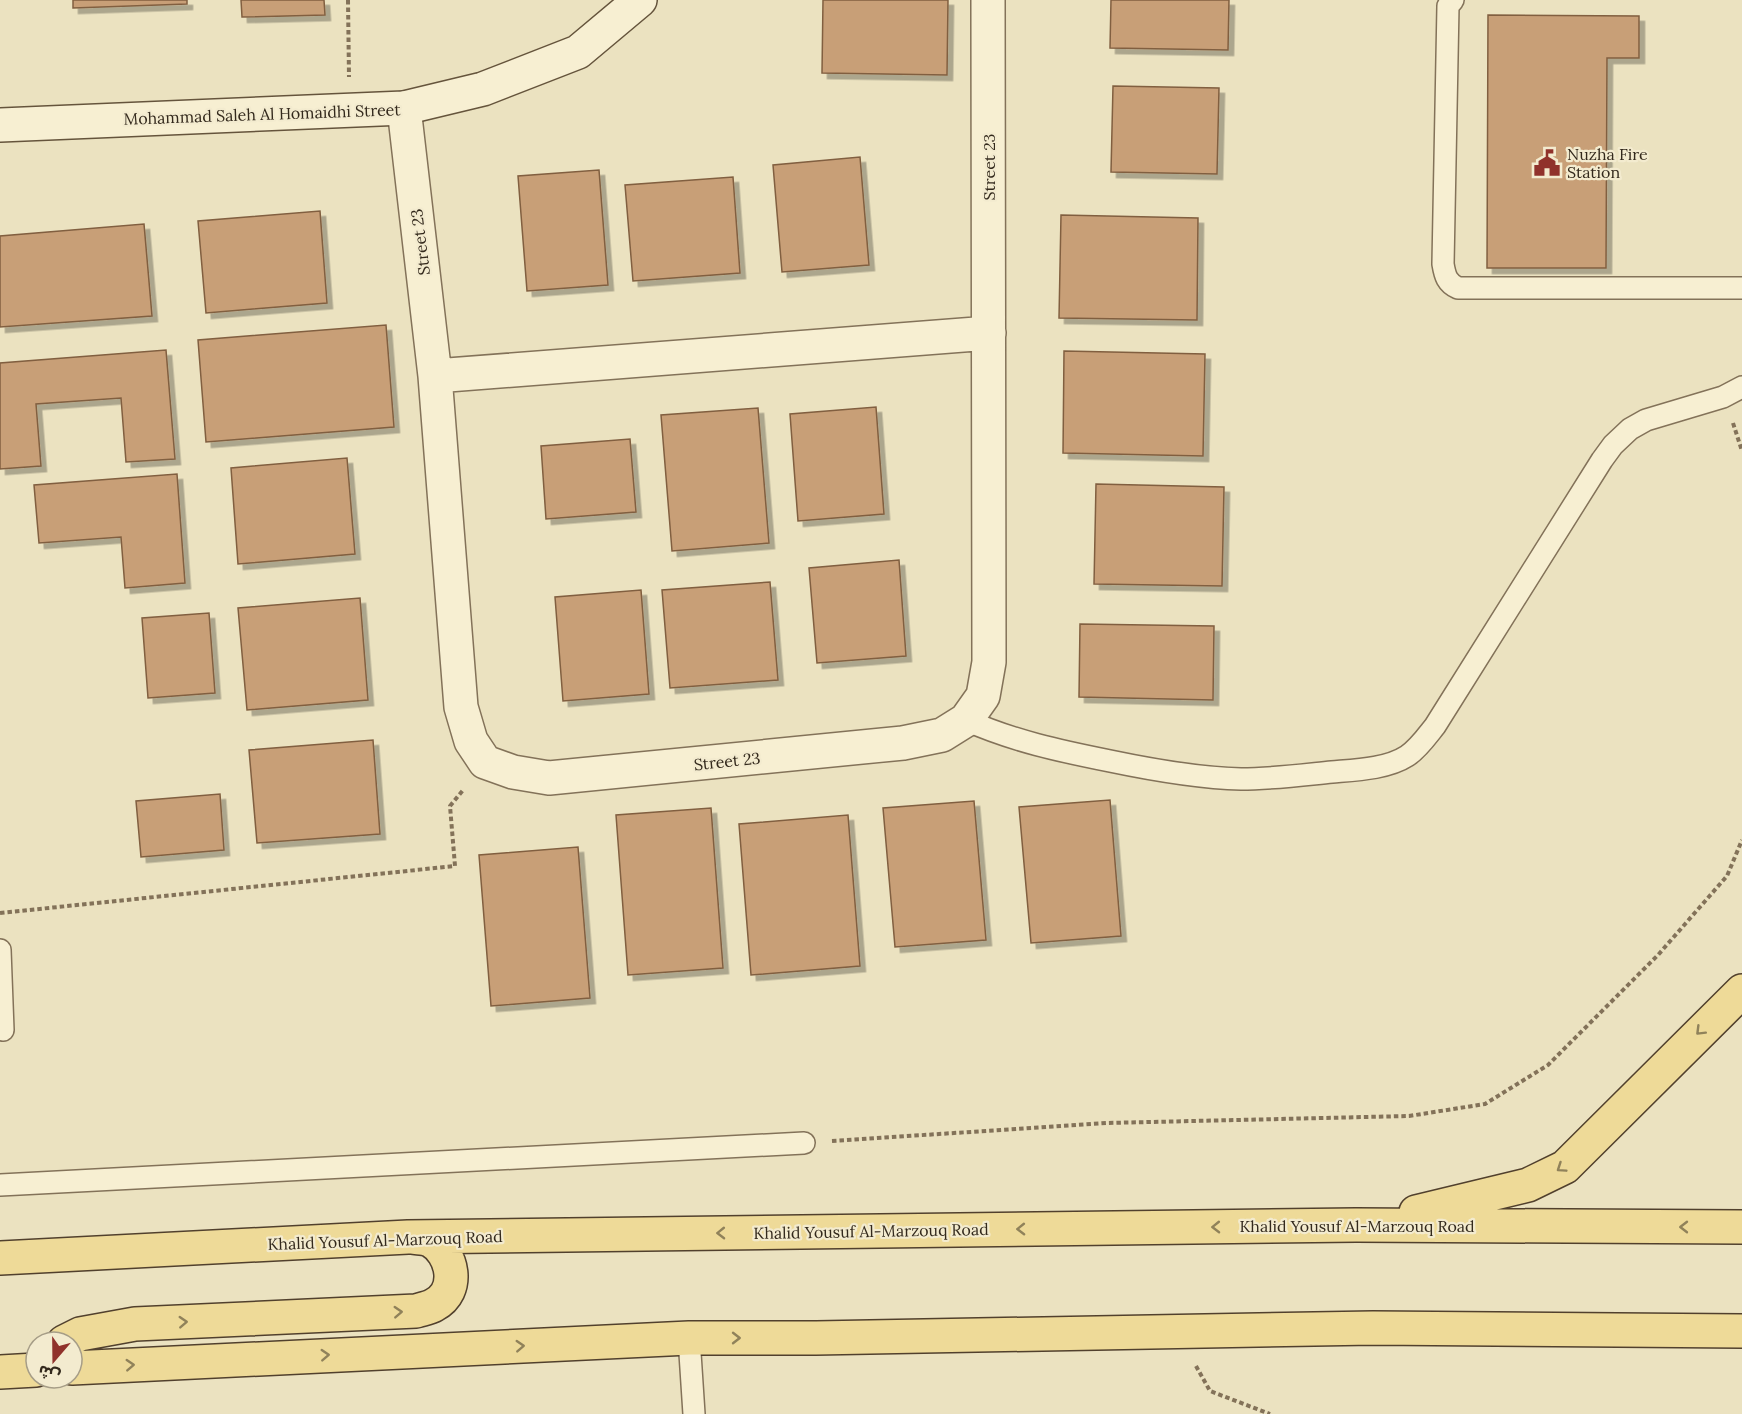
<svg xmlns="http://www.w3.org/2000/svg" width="1742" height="1414" font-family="Lora,'Noto Sans Arabic',serif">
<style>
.building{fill:#c89f77;stroke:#815f40;stroke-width:1.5;filter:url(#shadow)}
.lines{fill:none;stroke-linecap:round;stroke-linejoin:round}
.lane-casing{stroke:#837259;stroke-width:24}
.street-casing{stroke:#837259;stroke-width:36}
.secondary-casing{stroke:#65543c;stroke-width:36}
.primary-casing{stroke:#51402d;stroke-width:36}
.path{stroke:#837259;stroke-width:4;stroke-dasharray:4.5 3;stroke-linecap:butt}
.lane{stroke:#f7efd2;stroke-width:21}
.street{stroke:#f7efd2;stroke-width:33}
.secondary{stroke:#f7efd2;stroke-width:33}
.primary{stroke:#eeda98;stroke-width:33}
.oneway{stroke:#90825a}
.labels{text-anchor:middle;stroke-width:4.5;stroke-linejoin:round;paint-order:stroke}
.street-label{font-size:16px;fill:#33291c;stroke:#f3ebcf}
.poi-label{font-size:16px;fill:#33291c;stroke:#f3ebcf;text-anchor:start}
</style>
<defs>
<filter id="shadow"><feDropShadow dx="5.5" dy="5.5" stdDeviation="0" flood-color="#0004"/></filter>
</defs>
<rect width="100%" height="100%" fill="#ebe2c0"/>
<path class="building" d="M 73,0 L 187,0 L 187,4 L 73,8 Z
M 241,0 L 324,0 L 325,15 L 242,17 Z
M 823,0 L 948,0 L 947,75 L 822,73 Z
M 1111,0 L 1229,0 L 1228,50 L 1110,48 Z
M 1488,15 L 1639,16 L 1639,58 L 1607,58 L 1606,268 L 1487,268 Z
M 1113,86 L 1219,88 L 1217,174 L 1111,172 Z
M 860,157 L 869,265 L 782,272 L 773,165 Z
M 599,170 L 608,285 L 527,291 L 518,176 Z
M 733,177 L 740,273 L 633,281 L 625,185 Z
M 320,211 L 327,303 L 206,313 L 198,221 Z
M 1061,215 L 1198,218 L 1197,320 L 1059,318 Z
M 144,224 L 152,316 L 0,327 L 0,236 Z
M 386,325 L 394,427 L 206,442 L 198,340 Z
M 166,350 L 175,459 L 126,462 L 121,398 L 36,404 L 41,466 L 0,469 L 0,363 Z
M 1064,351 L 1205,354 L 1203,456 L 1063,453 Z
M 876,407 L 884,514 L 798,521 L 790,414 Z
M 758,408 L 769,543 L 672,551 L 661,415 Z
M 630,439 L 636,512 L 546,519 L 541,446 Z
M 347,458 L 355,554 L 238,564 L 231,468 Z
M 177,474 L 185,583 L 125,588 L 121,537 L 39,543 L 34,485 Z
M 1096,484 L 1224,487 L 1222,586 L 1094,584 Z
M 899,560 L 906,656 L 817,663 L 809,568 Z
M 770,582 L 778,680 L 670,688 L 662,590 Z
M 641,590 L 649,694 L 563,701 L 555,597 Z
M 360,598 L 368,700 L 247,710 L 238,608 Z
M 209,613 L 215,693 L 148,698 L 142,618 Z
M 1080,624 L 1214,626 L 1213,700 L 1079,697 Z
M 373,740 L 380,834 L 257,843 L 249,750 Z
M 220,794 L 224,850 L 141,857 L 136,801 Z
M 1110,800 L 1121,936 L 1031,943 L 1019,807 Z
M 974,801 L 986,940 L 895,947 L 883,808 Z
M 711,808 L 723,968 L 628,975 L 616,815 Z
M 848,815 L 860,966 L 751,975 L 739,824 Z
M 578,847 L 590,998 L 491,1006 L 479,855 Z"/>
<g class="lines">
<defs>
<path id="lane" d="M 1453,0 L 1448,6 L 1443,264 C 1445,276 1447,283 1458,288 L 1742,288
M 966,720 C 1013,741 1060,751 1110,761 C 1153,770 1197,778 1241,779 C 1271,779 1302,775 1332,772 C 1355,770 1387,769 1407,756 C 1418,749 1427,736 1435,726 L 1602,460 L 1613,445 L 1630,429 L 1646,420 L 1723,397 L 1742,387
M 0,950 L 3,1030
M 0,1185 L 804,1143
M 689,1338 L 694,1414"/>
<path id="street" d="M 404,108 L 435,376 L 461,707 L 471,741 L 485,762 L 513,772 L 549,778 L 903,743 L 942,735 L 966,720 L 983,696 L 989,662 L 988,0
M 435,376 L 989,333"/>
<path id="secondary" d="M 0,125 L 404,108 L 483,89 L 578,52 L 640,0"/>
<path id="primary" d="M 1416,1212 L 1528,1185 L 1565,1167 L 1742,991
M 0,1258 L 408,1237 L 1356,1225 L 1742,1227
M 64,1342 L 80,1334 L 135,1324 L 416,1311 C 422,1309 429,1308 434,1305 C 461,1291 453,1253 430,1240 C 425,1238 418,1238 412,1237
M 72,1368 L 689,1338 L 816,1338 L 1373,1328 L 1742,1331
M 0,1372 L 36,1370"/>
</defs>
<use href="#lane" class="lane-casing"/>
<use href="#street" class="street-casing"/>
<use href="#secondary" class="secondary-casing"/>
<use href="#primary" class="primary-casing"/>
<path class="path" d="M 348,0 L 349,77
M 1733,423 L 1742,451
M 0,913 L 455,866 L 450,806 L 464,789
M 832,1141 L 1107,1123 L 1409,1116 L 1485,1104 L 1548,1065 L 1658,955 L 1727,876 L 1742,840
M 1196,1366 L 1210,1391 L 1270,1414"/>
<use href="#lane" class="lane"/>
<use href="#street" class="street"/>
<use href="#secondary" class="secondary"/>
<use href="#primary" class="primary"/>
</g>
<defs><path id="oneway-chevron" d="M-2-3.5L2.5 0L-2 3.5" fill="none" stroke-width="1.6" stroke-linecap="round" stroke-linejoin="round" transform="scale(1.5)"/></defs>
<g class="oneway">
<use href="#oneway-chevron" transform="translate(1700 1031) rotate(135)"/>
<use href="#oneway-chevron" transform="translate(1561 1168) rotate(146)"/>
<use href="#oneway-chevron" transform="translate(1216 1227) rotate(179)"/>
<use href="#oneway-chevron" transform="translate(1684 1227) rotate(-180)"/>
<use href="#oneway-chevron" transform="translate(1021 1229) rotate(179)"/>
<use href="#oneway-chevron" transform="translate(721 1233) rotate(179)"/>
<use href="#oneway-chevron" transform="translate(398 1312) rotate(-3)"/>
<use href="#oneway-chevron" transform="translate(183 1322) rotate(-3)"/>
<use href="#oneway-chevron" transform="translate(736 1338)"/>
<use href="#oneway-chevron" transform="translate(520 1346) rotate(-3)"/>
<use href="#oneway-chevron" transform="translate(325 1355) rotate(-3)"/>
<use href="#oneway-chevron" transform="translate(130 1365) rotate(-3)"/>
</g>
<defs>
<symbol id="civic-bare" viewBox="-9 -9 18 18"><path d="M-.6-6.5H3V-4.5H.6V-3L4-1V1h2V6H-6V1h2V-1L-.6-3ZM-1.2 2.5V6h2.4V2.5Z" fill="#90322b" stroke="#f3ebcf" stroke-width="2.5" paint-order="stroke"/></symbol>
</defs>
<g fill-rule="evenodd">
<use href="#civic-bare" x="1528" y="144" width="38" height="38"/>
</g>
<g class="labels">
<g class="street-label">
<text transform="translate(262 114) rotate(-2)" y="6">Mohammad Saleh Al Homaidhi Street</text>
<text transform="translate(989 167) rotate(-90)" y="6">Street 23</text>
<text transform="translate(420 242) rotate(-97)" y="6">Street 23</text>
<text transform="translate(727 761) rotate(-6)" y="6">Street 23</text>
<text x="1357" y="1232">Khalid Yousuf Al-Marzouq Road</text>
<text transform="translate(871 1231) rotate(-1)" y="6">Khalid Yousuf Al-Marzouq Road</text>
<text transform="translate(385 1240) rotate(-2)" y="6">Khalid Yousuf Al-Marzouq Road</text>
</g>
<g class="poi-label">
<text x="1567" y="160">Nuzha Fire<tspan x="1567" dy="18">Station</tspan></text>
</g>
</g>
<g transform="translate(54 1360) rotate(200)"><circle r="28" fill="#f3ebcf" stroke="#a69d87" stroke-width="1.5"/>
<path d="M0-4.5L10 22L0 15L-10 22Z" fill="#90322b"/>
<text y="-9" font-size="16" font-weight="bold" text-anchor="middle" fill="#33291c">ش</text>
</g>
</svg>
